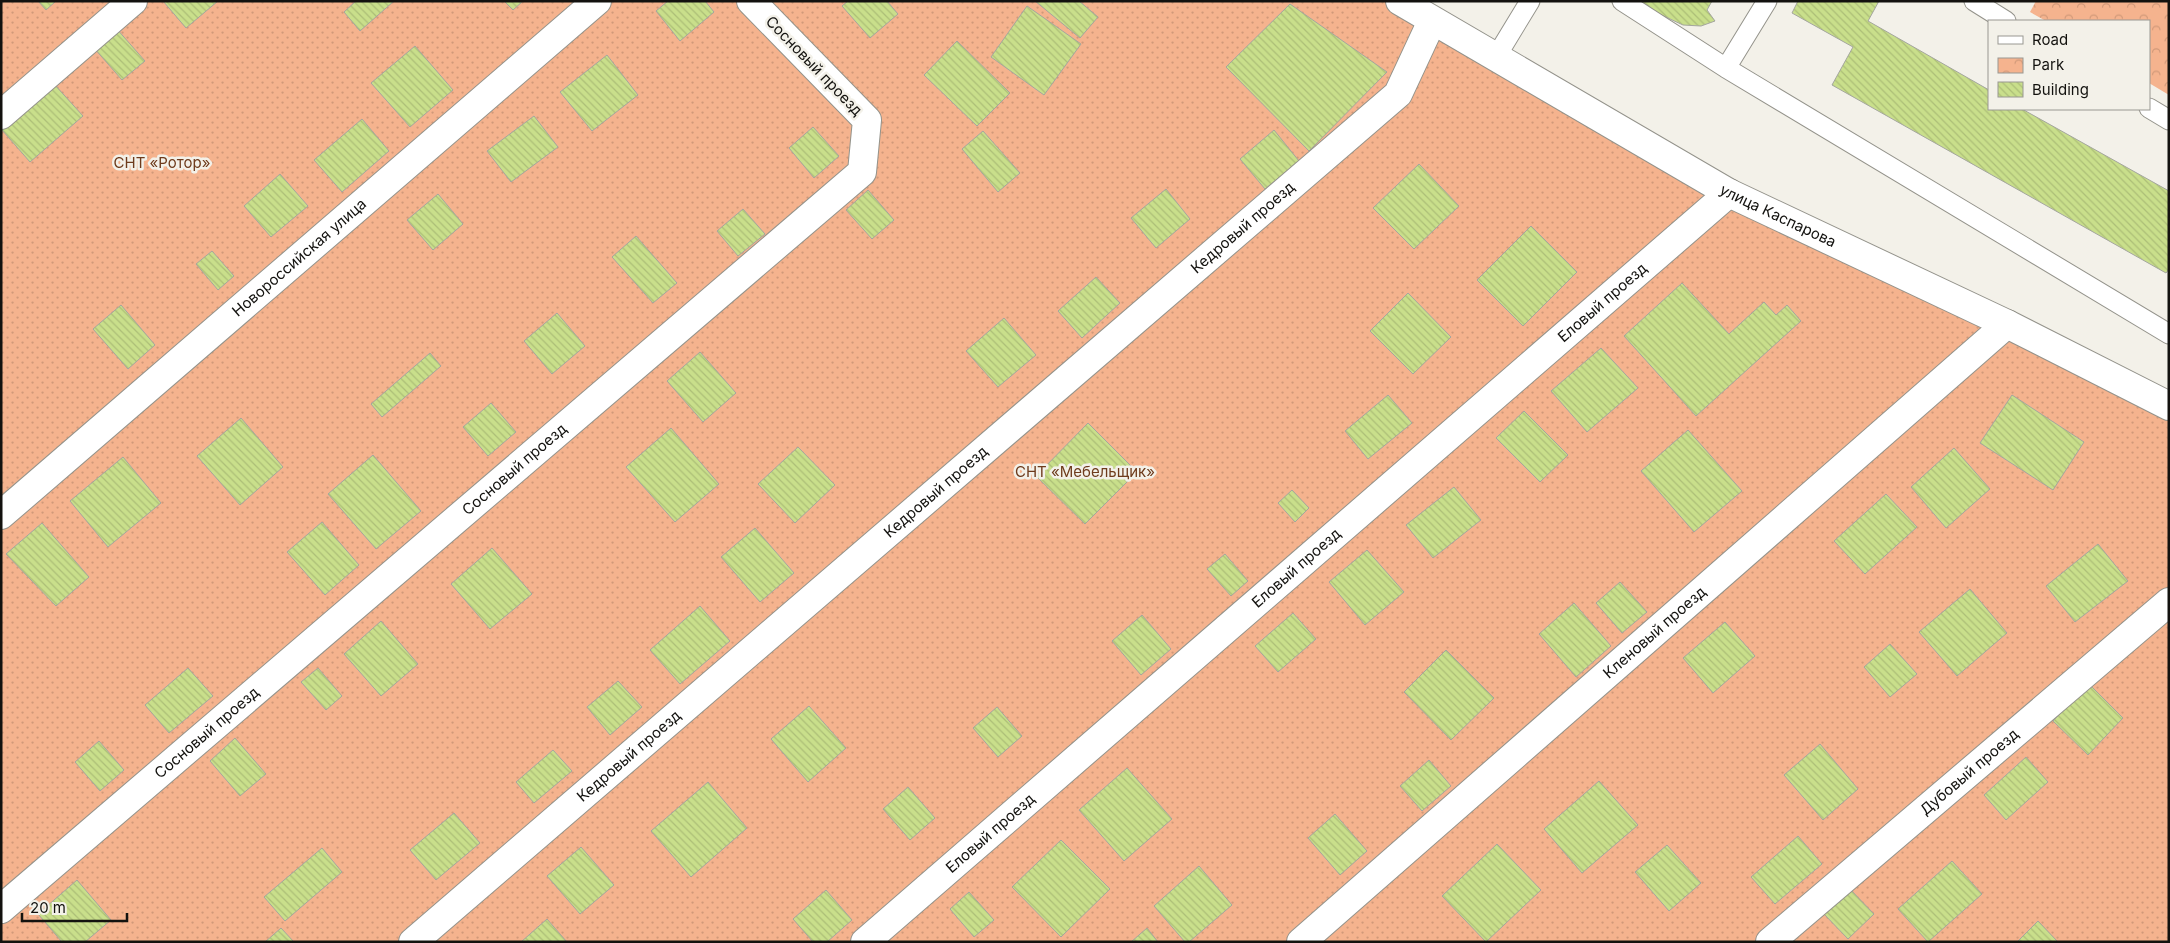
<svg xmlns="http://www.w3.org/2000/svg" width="2170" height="943" font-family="Inter,sans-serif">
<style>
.park{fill:url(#park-crowns)}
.garden{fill:url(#garden-dots)}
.building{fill:url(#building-back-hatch);stroke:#a4a69e}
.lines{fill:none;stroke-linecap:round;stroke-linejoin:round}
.service-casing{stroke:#94938b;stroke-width:21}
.minor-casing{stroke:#94938b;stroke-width:30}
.primary-casing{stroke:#94938b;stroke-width:30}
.service{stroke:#fff;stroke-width:19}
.minor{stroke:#fff;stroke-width:28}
.primary{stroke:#fff;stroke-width:28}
.labels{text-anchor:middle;stroke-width:5;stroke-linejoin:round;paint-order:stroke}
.street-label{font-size:15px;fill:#13120f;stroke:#f3f1e9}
.park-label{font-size:15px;fill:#6e3b1c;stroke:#f3f1e9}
</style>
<defs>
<pattern id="park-crowns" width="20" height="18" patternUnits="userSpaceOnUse" patternTransform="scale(1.25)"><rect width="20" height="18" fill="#f5b38e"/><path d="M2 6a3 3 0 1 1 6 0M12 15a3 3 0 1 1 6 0" fill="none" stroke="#d19979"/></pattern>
<pattern id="garden-dots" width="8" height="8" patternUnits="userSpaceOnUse" patternTransform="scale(1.25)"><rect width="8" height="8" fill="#f5b38e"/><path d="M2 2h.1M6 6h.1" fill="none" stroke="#d19979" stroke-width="1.8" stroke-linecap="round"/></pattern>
<pattern id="building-back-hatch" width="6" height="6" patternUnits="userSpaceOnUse" patternTransform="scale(1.25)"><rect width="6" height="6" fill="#c9df8b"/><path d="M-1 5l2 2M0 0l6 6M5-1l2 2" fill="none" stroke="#acbe77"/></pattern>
</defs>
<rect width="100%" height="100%" fill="#f3f1e9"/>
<path class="park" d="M 2036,1 L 2169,1 L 2169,95 L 2149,83 L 2149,21 L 2046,21 L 2030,12 Z"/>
<path class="garden" d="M 1,1 L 1400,1 L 1496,57 L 2169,406 L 2169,942 L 1,942 Z"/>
<path class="building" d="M 38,1 L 56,1 L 46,10 Z
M 163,1 L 218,1 L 186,28 Z
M 356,1 L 394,1 L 360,31 L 344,12 Z
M 504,1 L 523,1 L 513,10 Z
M 668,1 L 705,1 L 714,12 L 680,41 L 656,11 Z
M 848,1 L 887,1 L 898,14 L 870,38 L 842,6 Z
M 1035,1 L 1079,1 L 1098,17 L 1080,38 Z
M 1640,1 L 1712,1 L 1707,10 L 1715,21 L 1701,26 L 1683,25 L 1655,12 Z
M 1798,1 L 1879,1 L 1868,21 L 1989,90 L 1989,109 L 2022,109 L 2169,191 L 2169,269 L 2166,273 L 1832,85 L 1853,47 L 1792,13 Z
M 1290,4 L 1387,72 L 1309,151 L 1226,67 Z
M 1027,6 L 1081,44 L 1044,95 L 991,57 Z
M 116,28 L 145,61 L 122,80 L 94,48 Z
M 957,41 L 1010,93 L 977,126 L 924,75 Z
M 415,46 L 453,90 L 410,127 L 371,83 Z
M 607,55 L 638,95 L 592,131 L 560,92 Z
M 55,85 L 83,116 L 30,162 L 2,130 Z
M 534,116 L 558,147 L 511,182 L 487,151 Z
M 362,119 L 389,151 L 342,192 L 314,160 Z
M 813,127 L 839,156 L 814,178 L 789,148 Z
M 1274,130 L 1299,161 L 1265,189 L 1240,159 Z
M 983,131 L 1020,173 L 998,192 L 962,149 Z
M 1419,164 L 1459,206 L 1414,249 L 1373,208 Z
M 280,174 L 308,206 L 271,237 L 244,206 Z
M 1166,189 L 1190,219 L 1156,248 L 1131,218 Z
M 868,190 L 894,220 L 872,239 L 846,210 Z
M 438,194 L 463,224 L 433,250 L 407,220 Z
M 743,209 L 765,234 L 738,256 L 717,231 Z
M 1531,226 L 1577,272 L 1523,326 L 1477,280 Z
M 636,236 L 677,283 L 653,303 L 612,257 Z
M 212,251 L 234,276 L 218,290 L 196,264 Z
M 1096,277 L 1120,303 L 1082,338 L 1058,311 Z
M 1682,283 L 1729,334 L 1764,302 L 1776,315 L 1787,305 L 1801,321 L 1696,416 L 1624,336 Z
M 1408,293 L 1451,337 L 1413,374 L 1370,331 Z
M 121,305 L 155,345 L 128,369 L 93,329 Z
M 557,313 L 585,346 L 552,374 L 524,341 Z
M 1004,318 L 1036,355 L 998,387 L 966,351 Z
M 1601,348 L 1638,388 L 1587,432 L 1551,391 Z
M 700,352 L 736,393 L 703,422 L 667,381 Z
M 430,353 L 441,366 L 382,417 L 371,404 Z
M 1388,395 L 1412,423 L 1368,459 L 1345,431 Z
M 2012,395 L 2084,442 L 2053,490 L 1980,443 Z
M 491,403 L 516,432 L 488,456 L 463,427 Z
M 1524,411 L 1568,455 L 1540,482 L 1496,438 Z
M 241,418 L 283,467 L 240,505 L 197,456 Z
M 1088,423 L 1137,472 L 1085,524 L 1036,476 Z
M 671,428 L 719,484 L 675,522 L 626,467 Z
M 1688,430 L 1742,491 L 1694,532 L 1641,471 Z
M 798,447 L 835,485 L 795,523 L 758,484 Z
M 1954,448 L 1990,489 L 1946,528 L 1911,487 Z
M 373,455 L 421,511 L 376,549 L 328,494 Z
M 123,457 L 161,503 L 108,547 L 70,501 Z
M 1454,487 L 1481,520 L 1433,558 L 1406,525 Z
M 1292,490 L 1309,508 L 1295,522 L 1278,503 Z
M 1886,494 L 1917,527 L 1865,574 L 1834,541 Z
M 322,522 L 359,565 L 325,595 L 287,552 Z
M 42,523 L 89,577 L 56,606 L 6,554 Z
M 755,528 L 794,573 L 760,602 L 721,557 Z
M 2098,544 L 2128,581 L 2075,622 L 2046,586 Z
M 492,548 L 532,594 L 490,629 L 451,584 Z
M 1367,550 L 1404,592 L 1365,625 L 1329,582 Z
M 1225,554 L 1248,581 L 1231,596 L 1207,569 Z
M 1620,582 L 1647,612 L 1622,633 L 1596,603 Z
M 1970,589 L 2007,633 L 1957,676 L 1919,632 Z
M 1574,603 L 1611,646 L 1576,677 L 1539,634 Z
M 700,606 L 730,641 L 680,684 L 650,650 Z
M 1293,613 L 1316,639 L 1278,672 L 1255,646 Z
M 1142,615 L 1171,649 L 1141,675 L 1112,641 Z
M 381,621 L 418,664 L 381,696 L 344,654 Z
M 1725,622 L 1755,656 L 1713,693 L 1683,658 Z
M 1890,644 L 1917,674 L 1890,697 L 1864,667 Z
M 1446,650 L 1494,698 L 1451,740 L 1404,692 Z
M 188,668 L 213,696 L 169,733 L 145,705 Z
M 318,668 L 342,696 L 326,710 L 301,682 Z
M 618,681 L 642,707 L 610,735 L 587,707 Z
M 2089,684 L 2123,718 L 2088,755 L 2053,721 Z
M 809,706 L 846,748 L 808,782 L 771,739 Z
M 997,707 L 1022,736 L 998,757 L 973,728 Z
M 235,738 L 266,774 L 240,796 L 210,761 Z
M 99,741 L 124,770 L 100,791 L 75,762 Z
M 1820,744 L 1858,789 L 1823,820 L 1784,775 Z
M 553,750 L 572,771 L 534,803 L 516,782 Z
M 2026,757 L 2048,782 L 2006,820 L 1984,795 Z
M 1429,760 L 1451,786 L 1422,811 L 1400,786 Z
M 1127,768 L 1172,819 L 1124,861 L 1079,810 Z
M 1599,781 L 1638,825 L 1582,873 L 1544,829 Z
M 708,782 L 747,828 L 691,877 L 651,831 Z
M 908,787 L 935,818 L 910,840 L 883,809 Z
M 454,813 L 480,843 L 436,880 L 410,850 Z
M 1335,814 L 1367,851 L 1340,875 L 1308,838 Z
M 1798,836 L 1822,864 L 1775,904 L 1751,877 Z
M 1061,840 L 1110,889 L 1061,937 L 1012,887 Z
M 1497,844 L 1541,890 L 1486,942 L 1442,896 Z
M 1667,845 L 1701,883 L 1669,911 L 1635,872 Z
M 581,847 L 614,885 L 580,914 L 547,876 Z
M 322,848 L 342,872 L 285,921 L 264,897 Z
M 1952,861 L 1982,894 L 1928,942 L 1898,909 Z
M 1199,866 L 1232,905 L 1189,942 L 1185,942 L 1154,906 Z
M 77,880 L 111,920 L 85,942 L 62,942 L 38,914 Z
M 1849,888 L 1874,914 L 1848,939 L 1823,913 Z
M 826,890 L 852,920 L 827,942 L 813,942 L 793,919 Z
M 969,892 L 994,920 L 974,937 L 950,909 Z
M 547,919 L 567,942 L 521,942 Z
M 2038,921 L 2058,942 L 2017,942 Z
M 281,928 L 294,942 L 265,942 Z
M 1147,928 L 1158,942 L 1131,942 Z"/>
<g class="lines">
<defs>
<path id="service" d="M 1622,1 L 1726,68 L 2169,334
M 1974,1 L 2006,21
M 1496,57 L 1530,1
M 1726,68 L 1767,1
M 2149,108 L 2169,120"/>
<g id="minor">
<path d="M 1,115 L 133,1"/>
<path id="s1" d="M 1,515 L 597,1"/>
<path id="s2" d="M 1,909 L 862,172 L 867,120 L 751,1"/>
<path id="s3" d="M 413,942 L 1398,94 L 1432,21"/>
<path id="s4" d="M 865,942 L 1729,193"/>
<path id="s5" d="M 1301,942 L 2007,324"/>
<path id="s6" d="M 1770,942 L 2169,602"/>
</g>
<g id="primary">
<path id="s7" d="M 1400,1 L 1729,193 L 2007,324 L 2169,406"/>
</g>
</defs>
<use href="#service" class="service-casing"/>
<use href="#minor" class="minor-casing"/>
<use href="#primary" class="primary-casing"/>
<use href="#service" class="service"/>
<use href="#minor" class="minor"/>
<use href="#primary" class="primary"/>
</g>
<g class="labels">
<g class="street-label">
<text transform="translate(814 66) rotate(46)" y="5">Сосновый проезд</text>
<text dy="5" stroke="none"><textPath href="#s7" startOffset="435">улица Каспарова</textPath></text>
<text dy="5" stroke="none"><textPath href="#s3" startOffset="1095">Кедровый проезд</textPath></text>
<text dy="5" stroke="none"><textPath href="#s1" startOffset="394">Новороссийская улица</textPath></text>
<text dy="5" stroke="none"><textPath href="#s4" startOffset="976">Еловый проезд</textPath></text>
<text dy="5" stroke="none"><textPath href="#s2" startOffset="676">Сосновый проезд</textPath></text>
<text dy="5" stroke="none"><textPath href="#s3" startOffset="690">Кедровый проезд</textPath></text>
<text dy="5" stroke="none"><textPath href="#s4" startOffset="571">Еловый проезд</textPath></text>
<text dy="5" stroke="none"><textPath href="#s5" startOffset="470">Кленовый проезд</textPath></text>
<text dy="5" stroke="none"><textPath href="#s2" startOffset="271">Сосновый проезд</textPath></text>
<text dy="5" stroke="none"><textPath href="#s3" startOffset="285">Кедровый проезд</textPath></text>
<text dy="5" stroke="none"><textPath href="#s6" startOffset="262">Дубовый проезд</textPath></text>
<text dy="5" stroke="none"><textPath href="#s4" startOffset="166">Еловый проезд</textPath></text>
</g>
<g class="park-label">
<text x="162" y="168">СНТ «Ротор»</text>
<text x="1085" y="477">СНТ «Мебельщик»</text>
</g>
</g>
<rect width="2170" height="943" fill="none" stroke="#13120f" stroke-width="5"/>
<rect x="1988" y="20" width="162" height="90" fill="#f3f1e9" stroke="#999892"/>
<rect x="1998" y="36" width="25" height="8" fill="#ffffff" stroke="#999892"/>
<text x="2032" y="45" font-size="15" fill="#13120f">Road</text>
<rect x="1998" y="58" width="25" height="15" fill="url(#park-crowns)" stroke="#999892"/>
<text x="2032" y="70" font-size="15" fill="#13120f">Park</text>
<rect x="1998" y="82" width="25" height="15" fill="url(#building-back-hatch)" stroke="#999892"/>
<text x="2032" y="95" font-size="15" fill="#13120f">Building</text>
<path d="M22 913v8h105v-8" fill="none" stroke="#13120f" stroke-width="2.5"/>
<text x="30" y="913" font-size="15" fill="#13120f" stroke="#f3f1e9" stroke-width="4" paint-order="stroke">20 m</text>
</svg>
